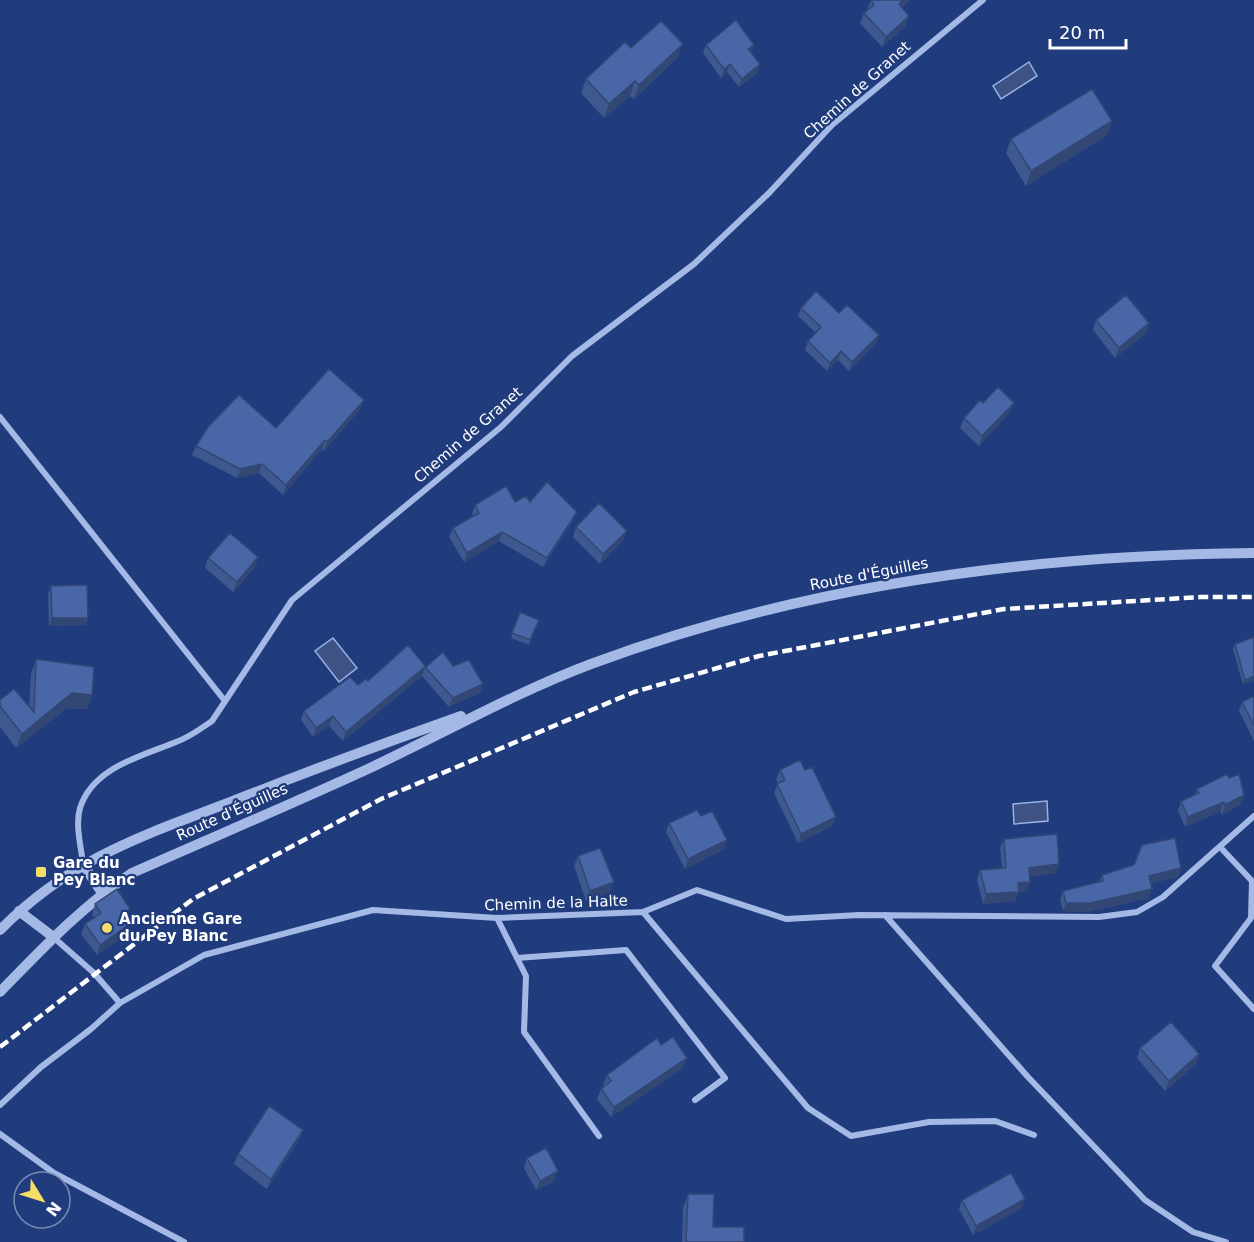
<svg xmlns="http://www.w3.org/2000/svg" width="1254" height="1242" font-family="'DejaVu Sans',sans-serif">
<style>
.water{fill:#3e5283;stroke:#98b2e8;stroke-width:1.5}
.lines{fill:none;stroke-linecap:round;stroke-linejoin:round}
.minor{stroke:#a5b9e7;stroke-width:6}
.tertiary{stroke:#a5b9e7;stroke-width:10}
.rail{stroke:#fff;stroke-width:4.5;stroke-dasharray:10 4.5;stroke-linecap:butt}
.wall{fill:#3f5890}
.shaded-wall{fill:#334775}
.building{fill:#4966a7;stroke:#334775;stroke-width:1.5}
.poi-dot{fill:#f3de66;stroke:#213c7d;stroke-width:2}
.labels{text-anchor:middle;stroke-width:4.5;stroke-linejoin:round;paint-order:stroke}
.street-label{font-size:15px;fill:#fff;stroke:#213c7d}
.poi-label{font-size:15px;font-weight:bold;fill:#fff;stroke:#213c7d;text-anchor:start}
</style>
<rect width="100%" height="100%" fill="#213c7d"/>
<path class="water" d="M 1029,62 L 1037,76 L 1001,99 L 993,86 Z
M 333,638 L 357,668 L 339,682 L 315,651 Z
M 1047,801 L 1048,821 L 1014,824 L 1013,804 Z"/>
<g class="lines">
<path class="minor" d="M 0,417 L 225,701
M 1221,848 L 1252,881 L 1251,918 L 1215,966 L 1254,1009
M 83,864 C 81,846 75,825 80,808 C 93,767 142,756 176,742 C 190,737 200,729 212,721 L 292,600 L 501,427 L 572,356 L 694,264 L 769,193 L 832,125 L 983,0
M 643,912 L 808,1108 L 851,1136 L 929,1122 L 995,1121 L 1034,1135
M 885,915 L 1028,1077 L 1145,1200 L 1193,1232 L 1226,1242
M 497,918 L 526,976 L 524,1032 L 599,1136
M 52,936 L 94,973 L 120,1003
M 517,958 L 626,950 L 725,1078 L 695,1100
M 0,1105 L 41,1067 L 91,1029 L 120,1003 L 204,955 L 373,910 L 497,918 L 643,912 L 697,890 L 786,919 L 859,915 L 1099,917 L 1137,912 L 1163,897 L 1254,816
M 0,1134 L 54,1173 L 184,1242"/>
<path class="tertiary" d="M 83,864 L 102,893
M 19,911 L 52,936
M 0,930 C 71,858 142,836 233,801 C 309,771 384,743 461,716
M 0,992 C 42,949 81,907 132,873 C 211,838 292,804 370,768 C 444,733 514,693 591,664 C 803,585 1028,555 1254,553"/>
<path class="rail" d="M 0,1047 L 193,899 L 381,799 L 634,692 L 759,656 L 1004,609 L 1201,597 L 1254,597"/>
</g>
<path class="wall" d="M 871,0 L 902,8 L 906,26 L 882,47 L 860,23 L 864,13 L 867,10 Z
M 683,44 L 677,58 L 634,99 L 630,96 L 604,118 L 581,93 L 586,79 L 631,48 Z
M 706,45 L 751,53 L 757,73 L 739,87 L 727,72 L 721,78 L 703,53 Z
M 1112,121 L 1107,135 L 1026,186 L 1006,153 L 1011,139 Z
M 801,308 L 839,313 L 876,343 L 849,371 L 838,360 L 827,371 L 805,350 L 808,341 L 816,333 L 798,316 Z
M 1096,320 L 1149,323 L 1146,333 L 1115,358 L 1093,330 Z
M 364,400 L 360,409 L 324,451 L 322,449 L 283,495 L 259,473 L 237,478 L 192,455 L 196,446 L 276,428 Z
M 983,403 L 1014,403 L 1010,412 L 979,446 L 960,428 L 964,418 Z
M 515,502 L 573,521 L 543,567 L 499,541 L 464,562 L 449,537 L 453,528 L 473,516 L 472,514 L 475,505 Z
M 576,527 L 623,541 L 600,564 L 573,537 Z
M 258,557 L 255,567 L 233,592 L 205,568 L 208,558 Z
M 51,586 L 88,618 L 85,625 L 49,626 L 48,594 Z
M 520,612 L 539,620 L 529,645 L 511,638 Z
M 1254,637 L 1254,681 L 1243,684 L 1233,649 L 1235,644 Z
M 36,659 L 92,695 L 87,709 L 67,708 L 16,748 L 0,727 L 0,700 L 29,707 L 31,674 Z
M 453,666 L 483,684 L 480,693 L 449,707 L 422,676 L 343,741 L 329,726 L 313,737 L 301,720 L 304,711 L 358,685 L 368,681 L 426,667 Z
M 1254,696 L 1254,741 L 1239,711 L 1242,702 Z
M 780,770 L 805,770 L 836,817 L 832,826 L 798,843 L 774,793 L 778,783 L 776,779 Z
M 1197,789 L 1240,805 L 1222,815 L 1220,812 L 1185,827 L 1178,811 L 1181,801 L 1195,794 Z
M 669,823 L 724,849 L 685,869 L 666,832 Z
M 1004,839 L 1056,873 L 1030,877 L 1027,891 L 1019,892 L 1015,901 L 983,904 L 977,880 L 980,870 L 1002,868 L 1000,848 Z
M 578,856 L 610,892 L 586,901 L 574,866 Z
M 1181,868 L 1178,877 L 1151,883 L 1149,898 L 1087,912 L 1063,911 L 1060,899 L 1063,891 L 1099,882 L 1102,875 Z
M 95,904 L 130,909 L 127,917 L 128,933 L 97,955 L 81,934 L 85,924 L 94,918 L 92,914 Z
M 661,1045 L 683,1068 L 611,1117 L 597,1099 L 601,1089 L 604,1086 L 603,1085 L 607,1075 Z
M 1140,1048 L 1196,1064 L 1165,1091 L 1137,1058 Z
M 303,1130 L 299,1140 L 267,1189 L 234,1164 L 238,1154 Z
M 527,1158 L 554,1181 L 536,1190 L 524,1168 Z
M 688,1194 L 713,1227 L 744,1242 L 682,1242 L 683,1208 Z
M 962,1200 L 1022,1208 L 973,1235 L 959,1209 Z"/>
<path class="shaded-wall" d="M 903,0 L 911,0 L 895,14 L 899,4 Z
M 909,16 L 906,26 L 882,47 L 886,37 Z
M 683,44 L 677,58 L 634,99 L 639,85 Z
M 754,45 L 751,54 L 748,49 Z
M 730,64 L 727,72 L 721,78 L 724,69 Z
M 760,64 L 757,73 L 739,87 L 742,79 Z
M 635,81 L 630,96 L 604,118 L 609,104 Z
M 1112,121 L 1107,135 L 1026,186 L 1031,171 Z
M 1149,323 L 1146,333 L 1115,358 L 1119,348 Z
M 879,335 L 876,343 L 849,371 L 852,362 Z
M 841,351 L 838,360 L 827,371 L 830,363 Z
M 364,400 L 360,409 L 324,451 L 327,442 Z
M 1014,403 L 1010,412 L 979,446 L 982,436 Z
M 325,440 L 322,449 L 283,495 L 286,485 Z
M 262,464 L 259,473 L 237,478 L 240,469 Z
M 577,512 L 573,521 L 543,567 L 547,558 Z
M 627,531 L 623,541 L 600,564 L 603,554 Z
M 502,532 L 499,541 L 464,562 L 467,553 Z
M 258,557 L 255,567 L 233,592 L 237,582 Z
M 52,618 L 88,618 L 85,625 L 49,626 Z
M 425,667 L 422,676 L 343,741 L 346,732 Z
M 1254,676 L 1254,681 L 1243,684 L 1245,680 Z
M 483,684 L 480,693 L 449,707 L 453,698 Z
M 72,693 L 92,695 L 87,709 L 67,708 L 16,748 L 22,734 Z
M 333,716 L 329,726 L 313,737 L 316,728 Z
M 1244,795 L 1240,805 L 1222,815 L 1225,805 Z
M 1224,802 L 1220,812 L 1185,827 L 1188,817 Z
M 836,817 L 832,826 L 798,843 L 801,834 Z
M 727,840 L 724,849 L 685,869 L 688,859 Z
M 1059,864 L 1056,873 L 1025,878 L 1029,868 Z
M 1181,868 L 1178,877 L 1146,885 L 1149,876 Z
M 614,882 L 610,892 L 586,901 L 590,891 Z
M 1030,882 L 1027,891 L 1015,892 L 1018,883 Z
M 1152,889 L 1149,898 L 1087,912 L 1063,911 L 1066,903 Z
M 1019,892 L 1015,901 L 983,904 L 986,894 Z
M 130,909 L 127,918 L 124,913 Z
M 131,923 L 128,933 L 97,955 L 100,945 Z
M 1199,1054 L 1196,1064 L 1165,1091 L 1169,1081 Z
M 687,1058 L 683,1068 L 611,1117 L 614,1107 Z
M 303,1130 L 299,1140 L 267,1189 L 271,1179 Z
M 558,1171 L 554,1181 L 536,1190 L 540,1181 Z
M 1025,1199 L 1022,1208 L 973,1235 L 976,1226 Z"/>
<path class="building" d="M 871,0 L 903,0 L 899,4 L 909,16 L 886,37 L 864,13 L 874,5 Z
M 736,20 L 754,45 L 748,49 L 760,64 L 742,79 L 730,64 L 724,69 L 706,45 Z
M 661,21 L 683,44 L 639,85 L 635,81 L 609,104 L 586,79 L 625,42 L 631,48 Z
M 1092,89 L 1112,121 L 1031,171 L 1011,139 Z
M 816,291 L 839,313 L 847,305 L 879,335 L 852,362 L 841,351 L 830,363 L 808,341 L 821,327 L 801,308 Z
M 1126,295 L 1149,323 L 1119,348 L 1096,320 Z
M 329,369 L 364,400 L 327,442 L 325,440 L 286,485 L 262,464 L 240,469 L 196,446 L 208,427 L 239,395 L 276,428 Z
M 998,387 L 1014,403 L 982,436 L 964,418 L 980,400 L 983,403 Z
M 547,482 L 577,512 L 547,558 L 502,532 L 467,553 L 453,528 L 479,513 L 475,505 L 506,486 L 515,502 L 526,496 L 530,502 Z
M 599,503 L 627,531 L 603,554 L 576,527 Z
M 230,533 L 258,557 L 237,582 L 208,558 Z
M 87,585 L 88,618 L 52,618 L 51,586 Z
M 520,612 L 539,620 L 530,640 L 512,633 Z
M 1254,637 L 1254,676 L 1245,680 L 1235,644 Z
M 408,645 L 426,667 L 443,652 L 453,666 L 469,660 L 483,684 L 453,698 L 425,667 L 346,732 L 333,716 L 316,728 L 304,711 L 350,677 L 358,685 L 366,679 L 368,681 Z
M 36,659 L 94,667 L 92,695 L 72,693 L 22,734 L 0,706 L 0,700 L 14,689 L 34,712 Z
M 1254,696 L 1254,725 L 1242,702 Z
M 800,760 L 805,770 L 812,767 L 836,817 L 801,834 L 777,784 L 785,780 L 780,770 Z
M 1227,774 L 1229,778 L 1239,774 L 1244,795 L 1225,805 L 1224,802 L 1188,817 L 1181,801 L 1199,793 L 1197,789 Z
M 697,810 L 701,816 L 712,811 L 727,840 L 688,859 L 669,823 Z
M 1057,834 L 1059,864 L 1029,868 L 1030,882 L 1018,883 L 1019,892 L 986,894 L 980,870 L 1006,868 L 1004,839 Z
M 1175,838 L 1181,868 L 1149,876 L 1152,889 L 1091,903 L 1066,903 L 1063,891 L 1103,881 L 1102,875 L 1134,865 L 1142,845 Z
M 600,848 L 614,882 L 590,891 L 578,856 Z
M 117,889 L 130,909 L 124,913 L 131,923 L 100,945 L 85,924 L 101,913 L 95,904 Z
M 1171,1022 L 1199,1054 L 1169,1081 L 1140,1048 Z
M 673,1037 L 687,1058 L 614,1107 L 601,1089 L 611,1081 L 607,1075 L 657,1038 L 661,1045 Z
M 269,1106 L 303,1130 L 271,1179 L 238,1154 Z
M 546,1148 L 558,1171 L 540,1181 L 527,1158 Z
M 1011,1173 L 1025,1199 L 976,1226 L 962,1200 Z
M 688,1194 L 714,1194 L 713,1227 L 744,1227 L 744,1242 L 686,1242 Z"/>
<g class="poi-dot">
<rect x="35" y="866" width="12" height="12" rx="3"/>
<circle cx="107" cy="928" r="6"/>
</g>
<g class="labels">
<g class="street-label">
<text transform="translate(857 90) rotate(-42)" y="5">Chemin de Granet</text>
<text transform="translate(468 435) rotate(-41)" y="5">Chemin de Granet</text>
<text transform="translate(869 574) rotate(-11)" y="5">Route d'Éguilles</text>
<text transform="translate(232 812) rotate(-24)" y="5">Route d'Éguilles</text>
<text transform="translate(556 903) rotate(-2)" y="5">Chemin de la Halte</text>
</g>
<g class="poi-label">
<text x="53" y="868">Gare du<tspan x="53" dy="17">Pey Blanc</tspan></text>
<text x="119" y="924">Ancienne Gare<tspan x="119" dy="17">du Pey Blanc</tspan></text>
</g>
</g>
<g transform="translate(42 1200) rotate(128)"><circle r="28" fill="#213c7d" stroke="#7a8ab1" stroke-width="1.5"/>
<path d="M0-4.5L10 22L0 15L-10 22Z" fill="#f3de66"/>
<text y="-9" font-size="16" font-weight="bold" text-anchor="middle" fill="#ffffff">N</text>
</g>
<path d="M1050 39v9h76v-9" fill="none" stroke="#ffffff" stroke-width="3"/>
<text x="1059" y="39" font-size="18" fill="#ffffff" stroke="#213c7d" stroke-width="4.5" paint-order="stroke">20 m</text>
</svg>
